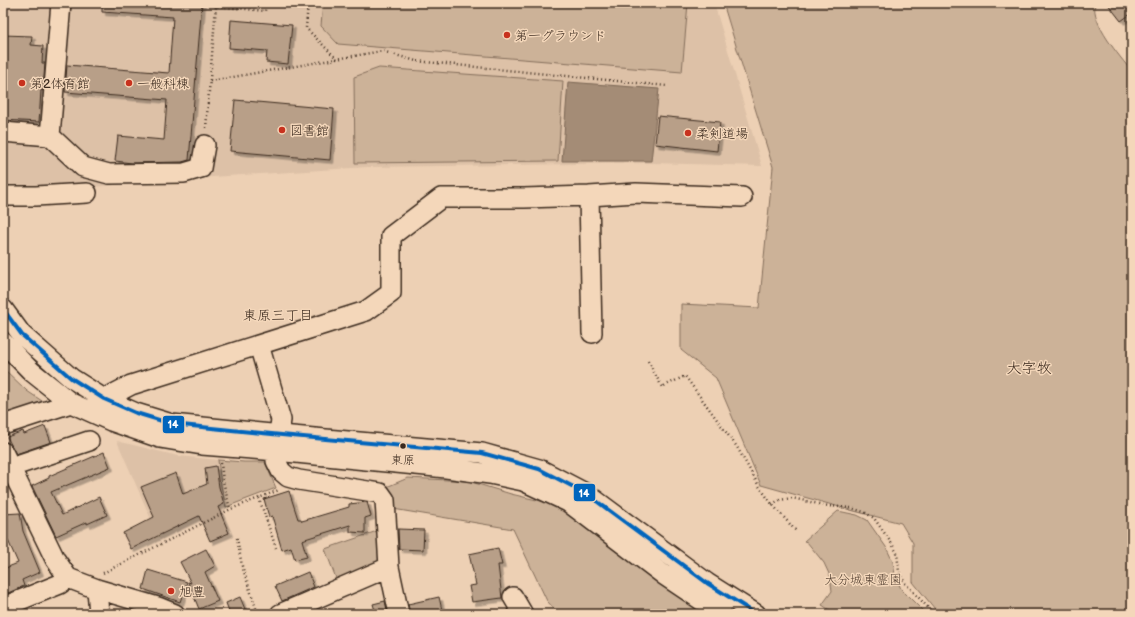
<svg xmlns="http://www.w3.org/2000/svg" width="1135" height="617" font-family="'Balsamiq Sans','Klee One',sans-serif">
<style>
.built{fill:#ddc1a7}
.green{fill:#ccb298;stroke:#846e5b}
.water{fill:#a48c76;stroke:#7a6553}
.building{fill:#b89f88;stroke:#3b2a1e;filter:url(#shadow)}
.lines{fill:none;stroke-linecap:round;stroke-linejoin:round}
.minor-casing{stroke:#3b2a1e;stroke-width:22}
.path{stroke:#3b2a1e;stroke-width:2.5;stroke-dasharray:1 3;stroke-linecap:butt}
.minor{stroke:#f4d7ba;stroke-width:19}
.bus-1-casing{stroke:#f4d7ba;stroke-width:7}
.bus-1{stroke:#0065bd;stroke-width:4}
.poi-dot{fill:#c8321e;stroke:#f4d7ba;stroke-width:1.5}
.bus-dot{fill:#3b2a1e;stroke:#f4d7ba;stroke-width:1.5}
.labels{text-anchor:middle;stroke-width:3;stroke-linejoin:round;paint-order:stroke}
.bus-label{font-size:12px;fill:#3b2a1e;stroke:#f4d7ba}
.poi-label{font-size:13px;fill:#3b2a1e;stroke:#f4d7ba;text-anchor:start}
.park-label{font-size:13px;fill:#584536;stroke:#f4d7ba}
.neighbourhood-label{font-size:14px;fill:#3b2a1e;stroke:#f4d7ba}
.quarter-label{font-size:15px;fill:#3b2a1e;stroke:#f4d7ba}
.line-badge{stroke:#f4d7ba;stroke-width:1.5}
.badge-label{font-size:11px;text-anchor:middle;font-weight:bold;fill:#fff}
</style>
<defs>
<filter id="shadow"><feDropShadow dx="3.5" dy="3.5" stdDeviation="0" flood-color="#0004"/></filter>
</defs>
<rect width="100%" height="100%" fill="#edd0b4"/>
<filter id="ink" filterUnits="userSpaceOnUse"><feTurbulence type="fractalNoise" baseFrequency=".025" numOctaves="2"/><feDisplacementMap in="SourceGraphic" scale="8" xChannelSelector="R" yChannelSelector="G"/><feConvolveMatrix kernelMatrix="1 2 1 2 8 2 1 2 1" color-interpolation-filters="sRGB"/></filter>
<g filter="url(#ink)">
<path class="built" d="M 3,3 L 714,3 L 762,166 L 651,163 L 367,167 L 197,178 L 34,192 L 3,192 Z
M 117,441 L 178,456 L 218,460 L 221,486 L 226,507 L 160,540 Z"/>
<path class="green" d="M 323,3 L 688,3 L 682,72 L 338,44 L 321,26 Z
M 723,3 L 1095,3 C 1091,24 1119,55 1132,72 L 1132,614 L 939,614 L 913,582 L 913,543 L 901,523 L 854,511 L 761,485 L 716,378 L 681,350 L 681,304 L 759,308 L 773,167 Z
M 379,68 L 563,81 L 558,161 L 355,163 L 354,77 Z
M 3,368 L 27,391 L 48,405 L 3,422 Z
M 218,460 L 244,462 L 265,462 L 276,488 L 226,507 L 221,486 Z
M 408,478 L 468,481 L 511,494 L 575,509 L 727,614 L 559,614 L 547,601 L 513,529 L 393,509 L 384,488 Z
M 838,511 L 857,515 L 867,520 L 886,547 L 893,562 L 895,575 L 901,589 L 926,614 L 836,614 L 822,605 L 832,591 L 830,576 L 824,563 L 807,542 L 804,541 Z
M 380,530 L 382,560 L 337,581 L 325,549 Z"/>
<path class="water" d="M 568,82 L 659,89 L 651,161 L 562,161 Z"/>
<path class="building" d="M 102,3 L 202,3 L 189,160 L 182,162 L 132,163 L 115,161 L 118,136 L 164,140 L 167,100 L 65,92 L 67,65 L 169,73 L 173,17 L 102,12 Z
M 1107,3 L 1132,3 L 1132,13 L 1121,21 Z
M 231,20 L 292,25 L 288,64 L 266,62 L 267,51 L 229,48 Z
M 3,35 L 32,36 L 31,45 L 43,46 L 42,63 L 45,63 L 43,91 L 41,90 L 39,122 L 3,120 Z
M 235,100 L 334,109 L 330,160 L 230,151 Z
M 658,116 L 720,122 L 717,151 L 655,144 Z
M 45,426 L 51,442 L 16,454 L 7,437 L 23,431 L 24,434 Z
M 104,452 L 110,467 L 51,492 L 62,515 L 99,497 L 107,515 L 87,524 L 87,522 L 56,536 L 32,486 L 49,478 L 49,476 Z
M 216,466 L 219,487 L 224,504 L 218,507 L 229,533 L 210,541 L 199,516 L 131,549 L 123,533 L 154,517 L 141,487 L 176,473 L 183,494 L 207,484 L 205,468 Z
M 289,491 L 298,519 L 301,519 L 302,521 L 349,507 L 349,504 L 367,502 L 371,516 L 365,518 L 365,533 L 350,532 L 350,525 L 302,540 L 307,557 L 295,560 L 291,547 L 282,550 L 272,516 L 269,517 L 264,499 Z
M 20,513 L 23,531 L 40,572 L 22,580 L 24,586 L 8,593 L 3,583 L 3,569 L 18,563 L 6,536 L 3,537 L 3,514 Z
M 398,529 L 424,530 L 423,550 L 399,549 Z
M 498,548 L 502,565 L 498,565 L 502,598 L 472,602 L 469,586 L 476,585 L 469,554 Z
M 206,549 L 215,566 L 205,572 L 218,601 L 199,609 L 188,582 L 191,583 L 180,562 Z
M 148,570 L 187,582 L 180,602 L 143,589 Z
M 308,572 L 314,587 L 282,601 L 275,586 Z
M 240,597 L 247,614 L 230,614 L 226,603 Z
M 439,597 L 442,610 L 434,612 L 435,614 L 410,614 L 408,604 Z
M 385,601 L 388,614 L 376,614 L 373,604 Z"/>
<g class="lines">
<defs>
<path id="minor" d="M 3,132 L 50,136 L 61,3
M 50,136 L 83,167 L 109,174 L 184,173 L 201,168 L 205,145
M 3,196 L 36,196 L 87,193
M 589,196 L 592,333
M 3,309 L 22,335 L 71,378 L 104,399 L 136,413 L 172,424 L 292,436 L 482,453 L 539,469 L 587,494 L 707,583 L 756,614
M 3,342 L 32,372 L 71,403 L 111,421 L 160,438 L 202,445 L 276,451 L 446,468 L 490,474 L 523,481 L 568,502 L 664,575 L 722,614
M 259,345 L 281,420 L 276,451 L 276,461 L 281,471 L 288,477 L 299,480 L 380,493 L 385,500 L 389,567 L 280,614
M 104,399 L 131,385 L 366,311 L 391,293 L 391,236 L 441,198 L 524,198 L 589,196 L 636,193 L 742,197
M 3,425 L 71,403
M 3,452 L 55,559 L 68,578 L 97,589 L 158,607 L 175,614
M 11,467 L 89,441
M 389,567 L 399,614
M 97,589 L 99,614
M 513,597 L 523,614
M 3,607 L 60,584 L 68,578"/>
</defs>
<use href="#minor" class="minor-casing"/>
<path class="path" d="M 308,3 L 306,28 L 337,59
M 210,81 L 382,51 L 416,61 L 667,86
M 206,128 L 216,6 L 265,11 L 266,3
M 648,361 L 662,387 L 685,376 L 737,447 L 759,486 L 772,504 L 796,531
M 221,463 L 223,481 L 230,509
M 259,498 L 276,548
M 772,504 L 780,500 L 792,498 L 828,506 L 851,508 L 864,512 L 874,518 L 892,544 L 897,553 L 899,572 L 905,583 L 934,614
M 237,538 L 242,566 L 258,614
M 103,573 L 231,509 L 279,490"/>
<use href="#minor" class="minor"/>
<defs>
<path id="bus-1" d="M 3,309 L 22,335 L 71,378 L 104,399 L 136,413 L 172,424 L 292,436 L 482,453 L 539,469 L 587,494 L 707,583 L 756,614"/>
</defs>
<use href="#bus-1" class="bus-1-casing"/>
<use href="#bus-1" class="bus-1"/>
</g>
</g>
<g class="poi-dot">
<circle cx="507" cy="35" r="4"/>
<circle cx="22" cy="83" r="4"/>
<circle cx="129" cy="83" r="4"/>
<circle cx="282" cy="130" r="4"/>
<circle cx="688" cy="133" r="4"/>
<circle cx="171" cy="591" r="4"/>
</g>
<circle class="bus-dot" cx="403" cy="446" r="3.5"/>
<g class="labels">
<g class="bus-label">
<text x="403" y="464">東原</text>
</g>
<g class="poi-label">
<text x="515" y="40">第一グラウンド</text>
<text x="30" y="88">第2体育館</text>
<text x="137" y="88">一般科棟</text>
<text x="290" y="135">図書館</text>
<text x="696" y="138">柔剣道場</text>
<text x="179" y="596">旭豊</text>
</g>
<g class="park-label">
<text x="863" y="584">大分城東霊園</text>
</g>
<g class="neighbourhood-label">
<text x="278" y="320">東原三丁目</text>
</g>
<g class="quarter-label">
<text x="1029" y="373">大字牧</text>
</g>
</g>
<g class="line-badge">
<rect x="162" y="415" width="23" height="19" rx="4" fill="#0065bd"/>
<rect x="573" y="483" width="23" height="19" rx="4" fill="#0065bd"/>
</g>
<g class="badge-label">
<text x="173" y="428">14</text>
<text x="584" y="497">14</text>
</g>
<rect width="1135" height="617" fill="none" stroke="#f4d7ba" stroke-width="16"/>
<rect x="8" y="8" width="1119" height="601" fill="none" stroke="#3b2a1e" stroke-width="1.5" filter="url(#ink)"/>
</svg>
